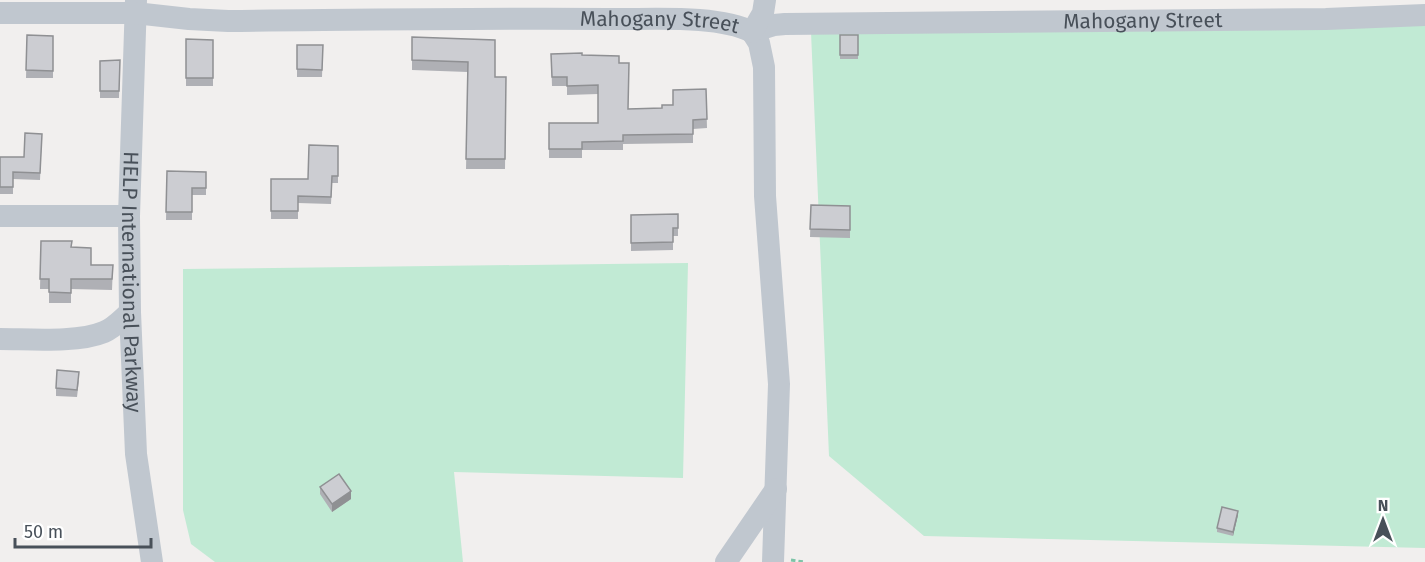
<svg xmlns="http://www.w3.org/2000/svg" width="1425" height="562" font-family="'Fira Sans',sans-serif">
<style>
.green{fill:#c1ead4}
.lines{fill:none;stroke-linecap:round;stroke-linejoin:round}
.path{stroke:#7dc4a7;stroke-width:3;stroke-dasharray:4.5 3;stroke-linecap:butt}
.minor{stroke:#c0c7cf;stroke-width:22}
.wall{fill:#afb0b5}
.shaded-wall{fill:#8f9093}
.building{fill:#cccdd2;stroke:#8f9093;stroke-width:1.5}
.labels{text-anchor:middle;stroke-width:4.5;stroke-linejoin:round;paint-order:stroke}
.street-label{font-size:21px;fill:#485059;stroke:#fff}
</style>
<rect width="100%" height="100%" fill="#f1efee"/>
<path class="green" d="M 1425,19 L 1425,548 L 924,536 L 829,456 L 811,32 Z
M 688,263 L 683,478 L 454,472 L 463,562 L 215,562 L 191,544 L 183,510 L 183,269 Z"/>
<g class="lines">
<path class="path" d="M 791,560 L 804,562"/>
<g class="minor">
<path id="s1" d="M 136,0 L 129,216 L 130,312 L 136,454 L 152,562"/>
<path id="s2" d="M 0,13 L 135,13 L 189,19 L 228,21 C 355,20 481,18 608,19 C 648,20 717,14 752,32 L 774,25 L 785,24 L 1326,19 L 1425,15"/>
<path d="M 752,32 L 759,43 L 764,67 L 765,196 L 779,384 L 773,562"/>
<path d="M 752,32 L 763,13 L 765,0"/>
<path d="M 0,216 L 129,216"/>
<path d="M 0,339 C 29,339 78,343 104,332 C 114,328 122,319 130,312"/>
<path d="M 726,562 L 776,489"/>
</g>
</g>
<path class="wall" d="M 27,35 L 53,36 L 53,78 L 26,78 Z
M 840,35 L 858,35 L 858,59 L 840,59 Z
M 412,37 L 495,40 L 495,77 L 506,77 L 505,169 L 466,169 L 468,72 L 412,70 Z
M 186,39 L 213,40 L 213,86 L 186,86 Z
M 297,45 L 323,45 L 322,77 L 297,77 Z
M 551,54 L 582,55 L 619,63 L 628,109 L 662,108 L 673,105 L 706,89 L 707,128 L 693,129 L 693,143 L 623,144 L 623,150 L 582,150 L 582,158 L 549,158 L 549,123 L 598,123 L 598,94 L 567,95 L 567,86 L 552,86 Z
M 120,60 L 119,98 L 100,98 L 100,61 Z
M 42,134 L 40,180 L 13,179 L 13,194 L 0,194 L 0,157 L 24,157 Z
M 338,146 L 338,183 L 332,183 L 331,204 L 298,203 L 298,219 L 271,219 L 271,179 L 308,179 Z
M 167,171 L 206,172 L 206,195 L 192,195 L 192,220 L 166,220 Z
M 811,205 L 850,206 L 850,238 L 810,237 Z
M 678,214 L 678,236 L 673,236 L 673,250 L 631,251 L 631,215 Z
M 41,241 L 72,247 L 91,265 L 113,265 L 112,290 L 71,289 L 71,303 L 49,303 L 49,289 L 40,289 Z
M 79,380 L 77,397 L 56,396 L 56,388 Z
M 320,487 L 351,499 L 332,512 L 320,494 Z
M 1238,515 L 1233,536 L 1217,532 L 1217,528 Z"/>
<path class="shaded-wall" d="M 351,491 L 351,499 L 332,512 L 332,504 Z
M 1238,511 L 1238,515 L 1233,536 L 1233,532 Z"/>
<path class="building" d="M 27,35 L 53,36 L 53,71 L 26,70 Z
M 840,35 L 858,35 L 858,55 L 840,55 Z
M 412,37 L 495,40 L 495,77 L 506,77 L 505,159 L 466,159 L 468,62 L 412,60 Z
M 186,39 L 213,40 L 213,78 L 186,78 Z
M 297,45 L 323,45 L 322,70 L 297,69 Z
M 582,53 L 582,55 L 619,56 L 619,63 L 629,63 L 628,109 L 662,108 L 662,105 L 673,105 L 673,90 L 706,89 L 707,119 L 693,120 L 693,134 L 623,135 L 623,141 L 582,142 L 582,149 L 549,149 L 549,123 L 598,123 L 598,85 L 567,86 L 567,77 L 552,77 L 551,54 Z
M 120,60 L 119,91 L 100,91 L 100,61 Z
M 25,133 L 42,134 L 40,173 L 13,172 L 13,187 L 0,187 L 0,157 L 24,157 Z
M 309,145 L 338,146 L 338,176 L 332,176 L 331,197 L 298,196 L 298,211 L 271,211 L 271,179 L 308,179 Z
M 167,171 L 206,172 L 206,188 L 192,188 L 192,212 L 166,212 Z
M 811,205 L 850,206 L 850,230 L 810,229 Z
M 678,214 L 678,228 L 673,228 L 673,242 L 631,243 L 631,215 Z
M 41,241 L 72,241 L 71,247 L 91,248 L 91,265 L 113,265 L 112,279 L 71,279 L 71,293 L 49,292 L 49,279 L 40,279 Z
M 57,370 L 79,372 L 77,390 L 56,388 Z
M 339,474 L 351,491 L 332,504 L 320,487 Z
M 1222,507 L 1238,511 L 1233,532 L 1217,528 Z"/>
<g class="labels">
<g class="street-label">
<text dy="7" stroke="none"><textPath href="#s2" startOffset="1146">Mahogany Street</textPath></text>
<text dy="7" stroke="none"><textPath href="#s2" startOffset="660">Mahogany Street</textPath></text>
<text dy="7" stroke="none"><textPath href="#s1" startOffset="282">HELP International Parkway</textPath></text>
</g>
</g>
<g transform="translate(1383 520)" stroke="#ffffff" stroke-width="4.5" paint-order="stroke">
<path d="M0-4.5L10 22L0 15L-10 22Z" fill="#485059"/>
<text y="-9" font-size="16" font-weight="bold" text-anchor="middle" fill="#485059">N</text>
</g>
<path d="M15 538v9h136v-9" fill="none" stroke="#485059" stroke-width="3"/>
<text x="24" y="538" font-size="18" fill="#485059" stroke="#ffffff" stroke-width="4.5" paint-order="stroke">50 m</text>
</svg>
